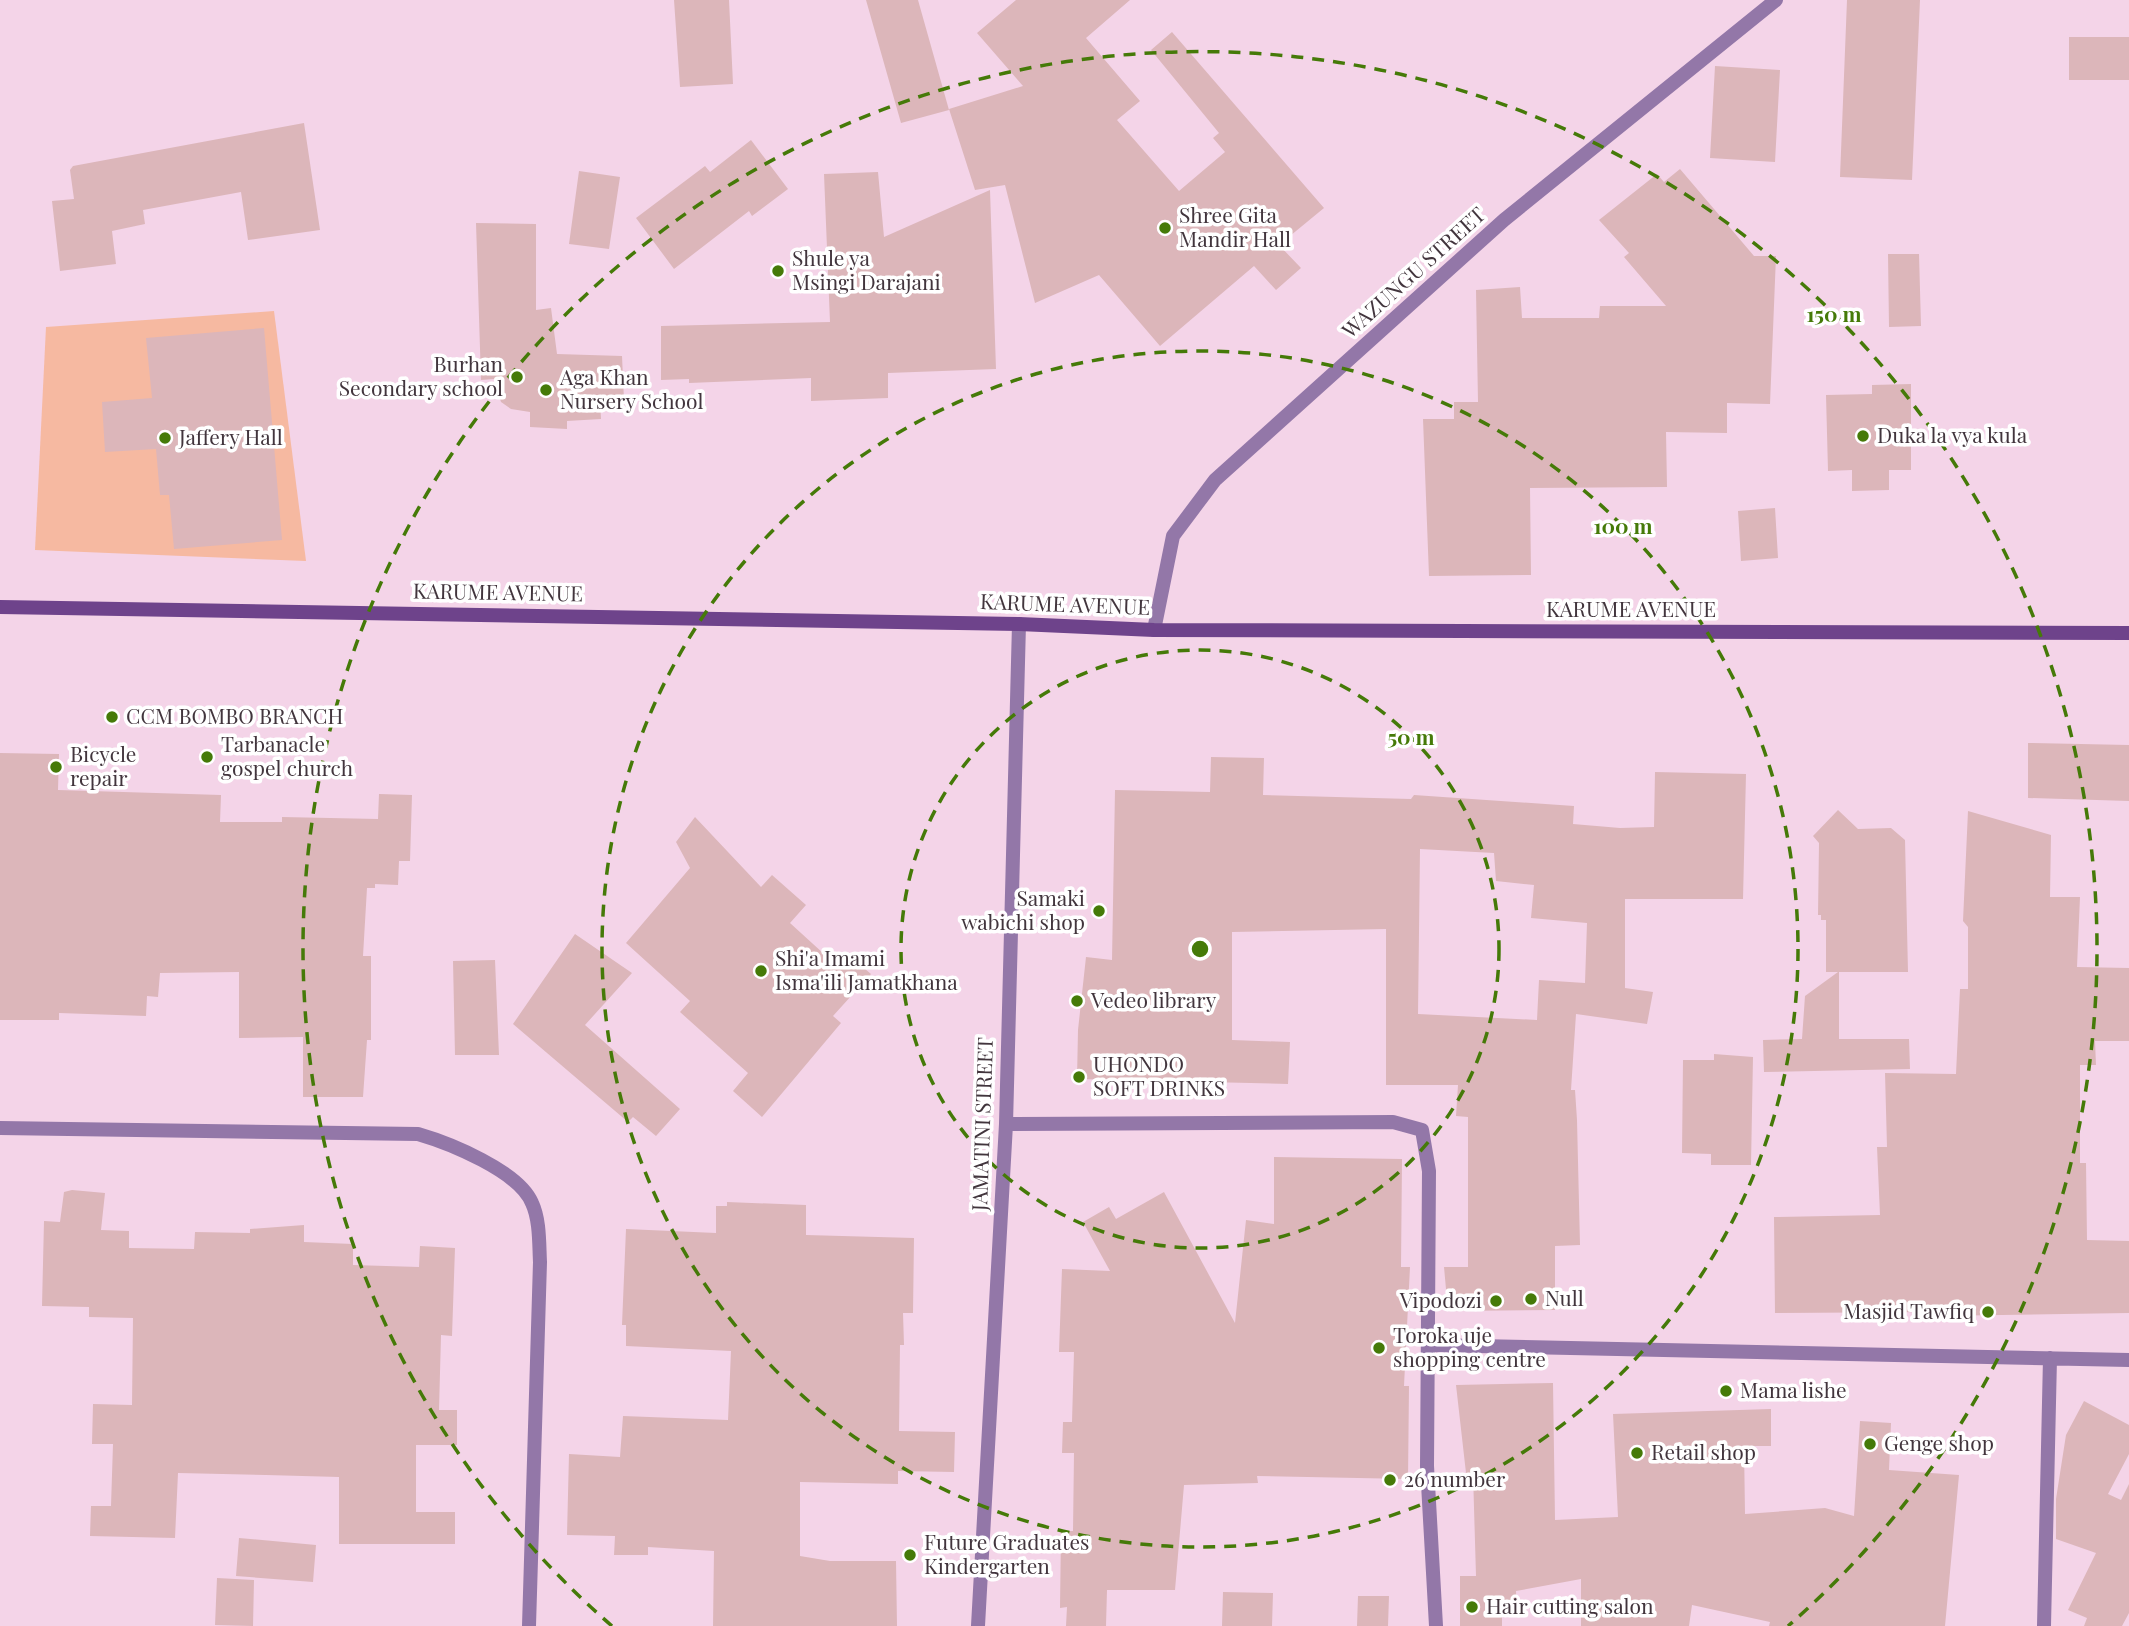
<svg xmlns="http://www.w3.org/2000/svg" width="2129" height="1626" font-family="'Playfair Display',serif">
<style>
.green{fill:#f6b9a1}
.building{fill:#dcb6ba;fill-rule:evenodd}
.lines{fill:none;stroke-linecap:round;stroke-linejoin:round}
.street{stroke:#9377a8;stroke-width:14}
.secondary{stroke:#6e438b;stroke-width:14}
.ring{fill:none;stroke:#457a08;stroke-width:3.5;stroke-dasharray:12 9}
.poi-dot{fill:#457a08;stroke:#fff;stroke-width:2.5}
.labels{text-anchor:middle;stroke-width:7;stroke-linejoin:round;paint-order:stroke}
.poi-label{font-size:21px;fill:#42353d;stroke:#fff;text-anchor:start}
.street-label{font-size:21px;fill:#42353d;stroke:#fff}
.centre{fill:#457a08;stroke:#fff;stroke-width:3.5}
.ring-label{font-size:21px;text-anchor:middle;font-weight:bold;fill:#457a08;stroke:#fff;stroke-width:7;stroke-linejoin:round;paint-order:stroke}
</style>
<rect width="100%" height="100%" fill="#f4d4e8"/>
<path class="green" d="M 274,311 L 306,561 L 35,550 L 46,327 Z"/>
<path class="building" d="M 674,0 L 729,0 L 733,84 L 680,87 Z
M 866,0 L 918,0 L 949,110 L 901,123 Z
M 1016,0 L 1130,0 L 1086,38 L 1140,101 L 1117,120 L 1179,191 L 1225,152 L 1213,138 L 1219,133 L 1151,50 L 1172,32 L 1324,208 L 1279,245 L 1301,268 L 1276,290 L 1254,266 L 1160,346 L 1099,275 L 1035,303 L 1005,185 L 975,190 L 949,109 L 1023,86 L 977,33 Z
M 1847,0 L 1920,0 L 1912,180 L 1840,177 Z
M 2069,37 L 2129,37 L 2129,80 L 2069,80 Z
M 1715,66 L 1780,70 L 1775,162 L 1710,158 Z
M 304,123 L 320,230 L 248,240 L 241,192 L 143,210 L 145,224 L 112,231 L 116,264 L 60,271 L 52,201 L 74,199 L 70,170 L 73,166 Z
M 751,140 L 788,189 L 752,216 L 749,211 L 674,269 L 636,218 L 705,166 L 710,172 Z
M 1680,169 L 1754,256 L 1776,256 L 1770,404 L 1727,403 L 1727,433 L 1666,432 L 1667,487 L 1530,488 L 1531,575 L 1429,576 L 1423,419 L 1454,419 L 1454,402 L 1478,402 L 1476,290 L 1520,287 L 1522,318 L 1599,318 L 1600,306 L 1666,306 L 1624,257 L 1629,253 L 1599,220 L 1657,174 L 1664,182 Z
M 579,171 L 620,177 L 609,249 L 569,244 Z
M 878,172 L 884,237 L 990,190 L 996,369 L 888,373 L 888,398 L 811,401 L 811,378 L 689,383 L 689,379 L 661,380 L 661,326 L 830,322 L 824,174 Z
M 476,223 L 536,224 L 536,310 L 551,308 L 557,354 L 622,356 L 624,400 L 600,400 L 601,419 L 567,421 L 567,429 L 530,427 L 530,412 L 511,409 L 501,402 L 494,379 L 481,380 Z
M 1888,254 L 1919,254 L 1921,326 L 1889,327 Z
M 264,328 L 282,540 L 174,549 L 169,495 L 160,495 L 156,449 L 105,452 L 102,402 L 152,398 L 146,338 Z
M 1911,384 L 1911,470 L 1889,470 L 1889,490 L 1852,491 L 1852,470 L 1828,471 L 1826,395 L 1872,394 L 1872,385 Z
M 1775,508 L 1778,558 L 1741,561 L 1738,511 Z
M 2028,743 L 2129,745 L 2129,801 L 2028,798 Z
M 0,753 L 59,754 L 58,790 L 221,795 L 220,822 L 282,822 L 282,817 L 378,819 L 379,794 L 412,795 L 410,861 L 399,861 L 398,885 L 375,884 L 375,888 L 367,888 L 363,956 L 371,956 L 371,1040 L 367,1040 L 363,1097 L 303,1097 L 303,1037 L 239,1038 L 239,972 L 160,973 L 158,997 L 147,996 L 146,1016 L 59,1013 L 59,1020 L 0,1020 Z
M 1211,757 L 1264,758 L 1263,795 L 1411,799 L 1414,795 L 1574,806 L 1573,824 L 1620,828 L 1654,827 L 1655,772 L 1746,774 L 1743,899 L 1625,899 L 1625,988 L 1653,992 L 1647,1024 L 1576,1014 L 1571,1090 L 1575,1090 L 1577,1120 L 1580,1245 L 1555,1246 L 1555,1310 L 1448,1311 L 1444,1267 L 1468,1267 L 1468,1117 L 1456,1116 L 1458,1085 L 1386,1085 L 1386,929 L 1232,932 L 1232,1040 L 1290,1042 L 1288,1084 L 1077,1079 L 1078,1030 L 1086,957 L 1112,960 L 1115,790 L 1210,792 ZM 1420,849 L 1494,853 L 1496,881 L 1534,885 L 1531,918 L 1587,923 L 1585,983 L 1539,980 L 1537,1020 L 1418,1014 Z
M 1838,810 L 1858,829 L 1891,828 L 1905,840 L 1908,972 L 1839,972 L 1839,1039 L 1909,1039 L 1910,1069 L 1764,1072 L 1763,1040 L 1802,1039 L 1805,996 L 1838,972 L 1826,972 L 1826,920 L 1821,920 L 1821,915 L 1818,915 L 1819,843 L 1813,836 Z
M 1968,811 L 2051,835 L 2050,897 L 2080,897 L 2077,967 L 2129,968 L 2129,1041 L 2095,1041 L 2096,1065 L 2080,1065 L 2080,1163 L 2086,1163 L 2087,1240 L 2129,1241 L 2129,1313 L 1937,1316 L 1937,1312 L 1775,1313 L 1774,1217 L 1880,1215 L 1877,1147 L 1887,1147 L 1885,1073 L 1956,1074 L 1960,989 L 1968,989 L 1968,927 L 1963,921 Z
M 695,817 L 761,887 L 772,875 L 806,905 L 790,923 L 835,964 L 845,952 L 871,974 L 833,1016 L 841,1023 L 762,1117 L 733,1091 L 748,1073 L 680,1012 L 690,1001 L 626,943 L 690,868 L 676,842 Z
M 575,934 L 632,973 L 585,1025 L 680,1109 L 656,1136 L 633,1117 L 628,1122 L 513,1024 Z
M 495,960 L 499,1055 L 455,1055 L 453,961 Z
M 1714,1054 L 1753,1057 L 1751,1165 L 1711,1165 L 1711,1154 L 1682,1153 L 1683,1060 L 1714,1060 Z
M 1274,1157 L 1402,1159 L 1401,1267 L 1410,1267 L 1404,1386 L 1409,1386 L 1408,1479 L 1257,1476 L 1258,1483 L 1184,1485 L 1175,1590 L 1107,1590 L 1106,1626 L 1066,1626 L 1067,1607 L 1060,1608 L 1061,1531 L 1073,1531 L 1074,1453 L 1062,1453 L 1063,1422 L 1072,1422 L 1074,1352 L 1059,1352 L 1062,1269 L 1110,1271 L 1083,1222 L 1109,1207 L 1116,1219 L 1164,1192 L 1235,1323 L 1246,1220 L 1274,1224 Z
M 72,1190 L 105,1193 L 101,1230 L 129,1231 L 129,1248 L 194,1249 L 195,1232 L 250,1233 L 250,1229 L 304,1225 L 304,1242 L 353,1244 L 353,1265 L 419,1267 L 420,1246 L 455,1248 L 452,1336 L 441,1335 L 439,1410 L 457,1410 L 457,1445 L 416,1445 L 416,1512 L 455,1512 L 455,1544 L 339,1544 L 339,1477 L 266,1475 L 178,1473 L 175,1538 L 90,1536 L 91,1506 L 111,1506 L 113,1444 L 92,1444 L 93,1404 L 132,1405 L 133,1318 L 89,1317 L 89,1307 L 42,1306 L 44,1221 L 60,1222 L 64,1192 Z
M 727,1202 L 806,1205 L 806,1235 L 914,1238 L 913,1313 L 903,1313 L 904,1345 L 900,1345 L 899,1431 L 955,1432 L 954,1472 L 898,1471 L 898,1484 L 800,1482 L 800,1556 L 830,1561 L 896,1561 L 897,1626 L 713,1626 L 714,1551 L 648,1547 L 648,1555 L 614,1555 L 615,1536 L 567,1535 L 569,1454 L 620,1457 L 623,1416 L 728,1420 L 731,1351 L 626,1346 L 626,1325 L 622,1325 L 626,1229 L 716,1233 L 716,1206 L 727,1206 Z
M 1553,1383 L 1555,1520 L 1618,1517 L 1613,1414 L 1771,1409 L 1771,1446 L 1744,1446 L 1745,1514 L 1825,1508 L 1854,1516 L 1860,1421 L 1891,1423 L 1889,1470 L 1959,1475 L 1945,1626 L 1769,1626 L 1770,1622 L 1692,1605 L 1689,1626 L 1581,1626 L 1581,1579 L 1516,1591 L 1517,1616 L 1502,1616 L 1502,1626 L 1460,1626 L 1460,1576 L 1476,1576 L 1473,1473 L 1466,1473 L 1456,1385 Z
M 2084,1401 L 2129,1425 L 2129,1454 L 2108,1494 L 2121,1500 L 2129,1484 L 2129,1613 L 2122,1626 L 2084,1626 L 2087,1618 L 2068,1610 L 2096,1553 L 2056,1539 L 2056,1499 L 2066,1435 Z
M 239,1538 L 316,1545 L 313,1582 L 236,1576 Z
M 217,1578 L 254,1580 L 253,1626 L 215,1625 Z
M 1223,1592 L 1273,1593 L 1272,1626 L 1222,1626 Z
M 1358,1596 L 1389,1596 L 1388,1626 L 1357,1626 Z"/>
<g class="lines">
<path class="street" d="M 1154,630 L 1173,536 L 1215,480 L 1504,220 L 1776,0
M 1006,1124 L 1393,1122 L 1422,1130 L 1429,1171 L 1427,1466 L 1436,1626
M 0,1128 L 418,1134 C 449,1143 519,1171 532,1203 C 540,1220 539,1244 540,1262 L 529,1626
M 1429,1345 L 2129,1360
M 978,1626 L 1006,1124 L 1019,624
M 2044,1626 L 2050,1358"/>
<path class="secondary" d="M 0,607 L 1019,624 L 1154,630 L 2129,633"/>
</g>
<g class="ring">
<circle cx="1200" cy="949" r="299"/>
<circle cx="1200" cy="949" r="598"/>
<path d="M612 1626A897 897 0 1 1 1788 1626"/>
</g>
<g class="poi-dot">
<circle cx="1165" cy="228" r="7"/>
<circle cx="778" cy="271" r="7"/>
<circle cx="517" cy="377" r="7"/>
<circle cx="546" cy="390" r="7"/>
<circle cx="1863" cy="436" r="7"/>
<circle cx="165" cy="438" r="7"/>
<circle cx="112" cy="717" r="7"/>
<circle cx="207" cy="757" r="7"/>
<circle cx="56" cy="767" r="7"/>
<circle cx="1099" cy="911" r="7"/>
<circle cx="761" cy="971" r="7"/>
<circle cx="1077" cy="1001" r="7"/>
<circle cx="1079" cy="1077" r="7"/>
<circle cx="1531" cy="1299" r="7"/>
<circle cx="1496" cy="1301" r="7"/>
<circle cx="1988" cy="1312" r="7"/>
<circle cx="1379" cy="1348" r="7"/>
<circle cx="1726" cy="1391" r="7"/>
<circle cx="1870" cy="1444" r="7"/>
<circle cx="1637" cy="1453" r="7"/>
<circle cx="1390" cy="1480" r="7"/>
<circle cx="910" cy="1555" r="7"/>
<circle cx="1472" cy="1607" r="7"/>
</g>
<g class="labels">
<g class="poi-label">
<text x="1179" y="223">Shree Gita<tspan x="1179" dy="24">Mandir Hall</tspan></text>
<text x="792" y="266">Shule ya<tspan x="792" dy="24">Msingi Darajani</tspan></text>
<text x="503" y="372" text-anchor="end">Burhan<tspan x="503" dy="24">Secondary school</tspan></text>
<text x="560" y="385">Aga Khan<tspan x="560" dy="24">Nursery School</tspan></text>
<text x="1877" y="443">Duka la vya kula</text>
<text x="179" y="445">Jaffery Hall</text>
<text x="126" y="724">CCM BOMBO BRANCH</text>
<text x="221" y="752">Tarbanacle<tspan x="221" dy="24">gospel church</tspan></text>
<text x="70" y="762">Bicycle<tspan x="70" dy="24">repair</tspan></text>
<text x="1085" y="906" text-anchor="end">Samaki<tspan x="1085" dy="24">wabichi shop</tspan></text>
<text x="775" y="966">Shi'a Imami<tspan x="775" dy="24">Isma'ili Jamatkhana</tspan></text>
<text x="1091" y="1008">Vedeo library</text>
<text x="1093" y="1072">UHONDO<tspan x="1093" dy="24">SOFT DRINKS</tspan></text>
<text x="1545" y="1306">Null</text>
<text x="1482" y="1308" text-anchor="end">Vipodozi</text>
<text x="1974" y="1319" text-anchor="end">Masjid Tawfiq</text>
<text x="1393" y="1343">Toroka uje<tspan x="1393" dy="24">shopping centre</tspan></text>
<text x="1740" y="1398">Mama lishe</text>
<text x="1884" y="1451">Genge shop</text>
<text x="1651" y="1460">Retail shop</text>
<text x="1404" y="1487">26 number</text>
<text x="924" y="1550">Future Graduates<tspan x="924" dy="24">Kindergarten</tspan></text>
<text x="1486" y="1614">Hair cutting salon</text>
</g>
<g class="street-label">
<text transform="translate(1414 273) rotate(-42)" y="7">WAZUNGU STREET</text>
<text transform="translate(498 593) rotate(1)" y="7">KARUME AVENUE</text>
<text transform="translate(1065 605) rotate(2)" y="7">KARUME AVENUE</text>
<text x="1631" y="617">KARUME AVENUE</text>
<text transform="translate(983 1124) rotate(-88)" y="7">JAMATINI STREET</text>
</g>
</g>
<circle cx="1200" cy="949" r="10" class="centre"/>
<g class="ring-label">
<text x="1834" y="322">150 m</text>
<text x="1623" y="534">100 m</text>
<text x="1411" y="745">50 m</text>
</g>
</svg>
